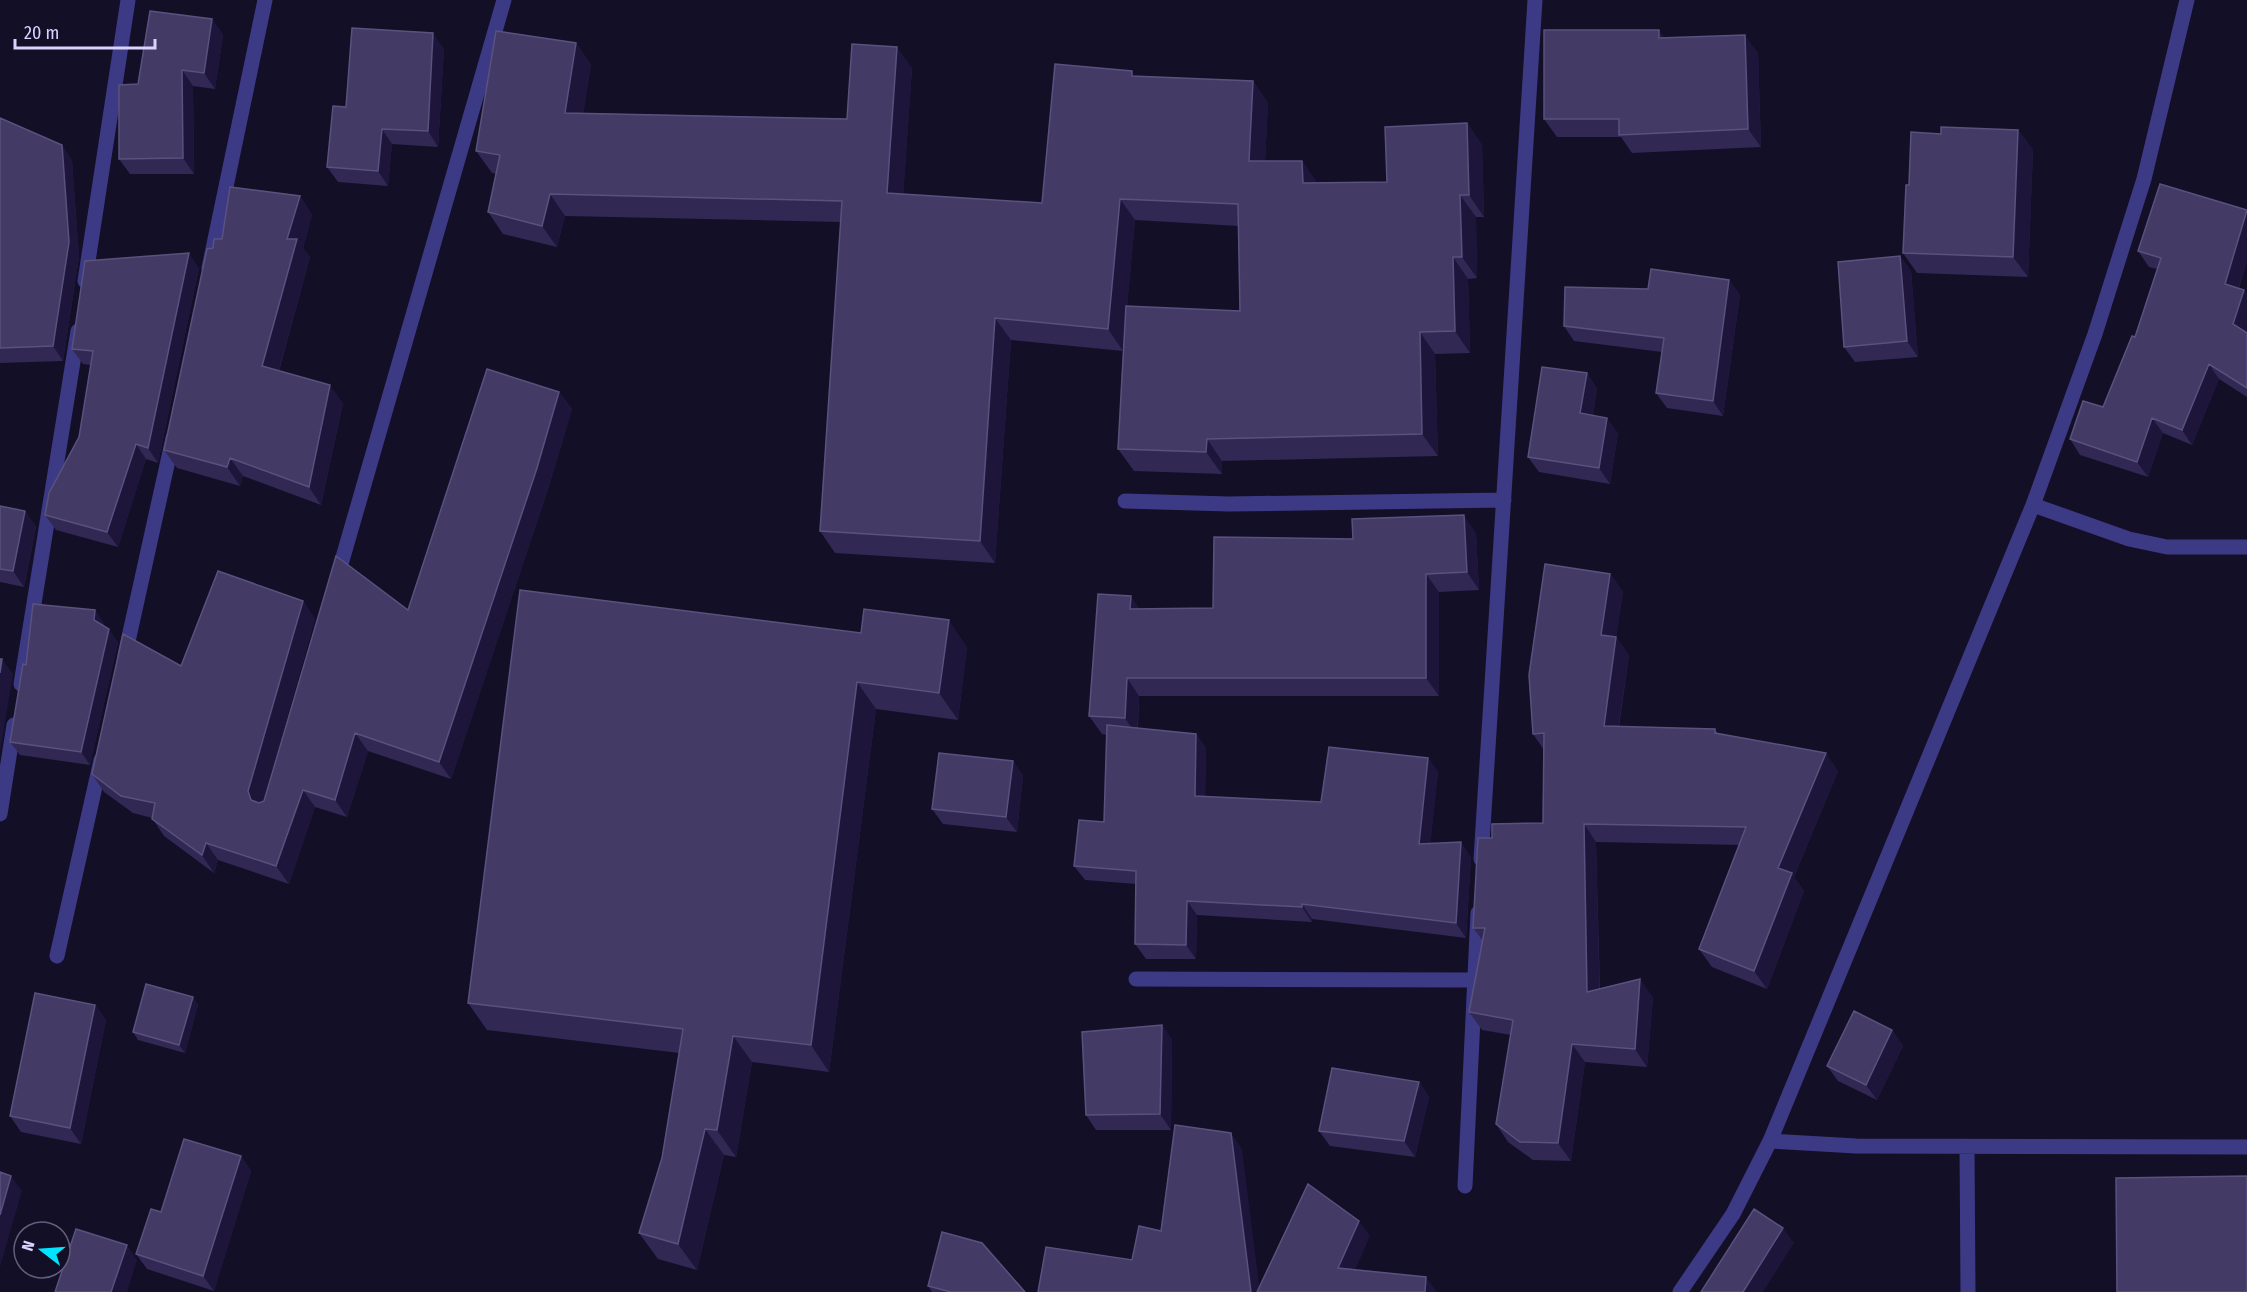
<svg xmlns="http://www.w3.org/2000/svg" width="2247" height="1292" font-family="'Fira Sans Condensed',sans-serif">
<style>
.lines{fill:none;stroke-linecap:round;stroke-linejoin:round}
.minor{stroke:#3d3a85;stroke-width:15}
.wall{fill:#312854;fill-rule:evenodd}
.shaded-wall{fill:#1d163a}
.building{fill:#433a66;stroke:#5a527e;stroke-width:1.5}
</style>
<rect width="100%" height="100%" fill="#130f26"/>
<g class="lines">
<path class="minor" d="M 209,268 L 265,0
M 85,281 L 128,0
M 1125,501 L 1229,504 L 1504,500
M 2033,505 L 2129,539 L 2167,547 L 2247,547
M 337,578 L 504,0
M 125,655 L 173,438
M 21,684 L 78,331
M 0,814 L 14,725
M 1481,859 L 1535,0
M 57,956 L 101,760
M 1136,979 L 1473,980
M 1770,1141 L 1856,1146 L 2247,1147
M 1967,1147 L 1968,1292
M 1465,1186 L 1478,913
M 1680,1292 L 1733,1214 L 1770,1141 L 2033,505 L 2095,334 L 2144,179 L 2187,0"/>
</g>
<path class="wall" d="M 212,19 L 223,35 L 215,89 L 193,86 L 194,174 L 130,174 L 119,159 L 138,84 Z
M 1665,38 L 1758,53 L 1761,147 L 1632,153 L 1621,137 L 1557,137 L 1544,119 Z
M 576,43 L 591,65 L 583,113 L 847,119 L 912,68 L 903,194 L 1042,203 L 1136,76 L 1253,81 L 1268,103 L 1265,161 L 1302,161 L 1317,183 L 1387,182 L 1467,123 L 1482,145 L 1484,217 L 1476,217 L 1477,278 L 1468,279 L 1470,353 L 1435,354 L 1438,456 L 1222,461 L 1222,474 L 1134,471 L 1118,449 L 1123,351 L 1011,340 L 995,563 L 835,553 L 820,531 L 841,222 L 565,216 L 557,247 L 503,234 L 488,212 L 496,174 L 492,173 L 476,151 ZM 1135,220 L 1239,226 L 1240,311 L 1127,306 Z
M 444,49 L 438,147 L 392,144 L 388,186 L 338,182 L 327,167 Z
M 0,118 L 62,145 L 72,161 L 79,257 L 63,361 L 0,363 Z
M 2018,130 L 2033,150 L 2028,277 L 1917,273 L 1903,253 L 1941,134 Z
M 300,196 L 312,215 L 303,248 L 310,257 L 279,371 L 343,403 L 321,505 L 243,476 L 240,486 L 177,468 L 164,450 L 213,248 L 222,239 Z
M 2247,210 L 2247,261 L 2239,288 L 2244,290 L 2247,294 L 2247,329 L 2246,332 L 2247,333 L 2247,397 L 2219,379 L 2192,445 L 2163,433 L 2148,477 L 2080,455 L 2070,439 L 2103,407 L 2135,337 L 2157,269 L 2149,267 L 2138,251 Z
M 1900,256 L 1911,271 L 1918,357 L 1855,362 L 1844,347 Z
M 199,268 L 158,463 L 146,459 L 118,547 L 56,530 L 45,515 L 79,437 L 91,365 L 83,364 L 72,349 Z
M 1729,280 L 1740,295 L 1723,416 L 1667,408 L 1656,393 L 1662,352 L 1574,341 L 1564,326 L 1648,289 Z
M 1587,373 L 1597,389 L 1593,415 L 1618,433 L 1610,484 L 1539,472 L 1528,457 Z
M 559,392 L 572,409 L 549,486 L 451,779 L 368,751 L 347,817 L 315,807 L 289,884 L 218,860 L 214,873 L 164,836 L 152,818 L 133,813 L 104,792 L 92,774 L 181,666 L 303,601 L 315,619 L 263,801 L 264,801 L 408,610 Z
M 0,506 L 25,511 L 36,527 L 24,587 L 0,582 Z
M 1476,533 L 1479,590 L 1439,592 L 1439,696 L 1139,696 L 1138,728 L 1196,734 L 1206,748 L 1205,797 L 1321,802 L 1428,758 L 1438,772 L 1430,843 L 1471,857 L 1466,938 L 1312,919 L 1312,922 L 1197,915 L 1196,959 L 1146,959 L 1135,944 L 1136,884 L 1085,880 L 1074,866 L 1104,822 L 1107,735 L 1102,734 L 1089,716 L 1140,609 L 1213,608 L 1353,539 Z
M 1610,574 L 1623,592 L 1616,637 L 1629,655 L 1619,727 L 1715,729 L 1718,734 L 1838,771 L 1794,877 L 1804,891 L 1767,989 L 1712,967 L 1699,949 L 1740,845 L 1596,842 L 1600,989 L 1653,997 L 1647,1067 L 1585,1062 L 1571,1161 L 1533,1160 L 1508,1142 L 1496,1124 L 1511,1035 L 1482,1030 L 1469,1012 L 1483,941 L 1473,928 L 1492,838 L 1543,823 L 1544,750 L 1533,734 Z
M 104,623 L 104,626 L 118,642 L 90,765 L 20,755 L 10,742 L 26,665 Z
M 861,633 L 967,647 L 958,720 L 876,709 L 829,1072 L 752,1062 L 736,1157 L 724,1155 L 697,1270 L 658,1259 L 639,1233 L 662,1158 L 679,1053 L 487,1030 L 468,1003 Z
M 1013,761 L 1023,776 L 1017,832 L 943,824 L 932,809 Z
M 193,997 L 198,1005 L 185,1053 L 138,1040 L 133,1032 Z
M 95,1005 L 106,1020 L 81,1144 L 21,1132 L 10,1116 Z
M 1162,1025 L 1172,1040 L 1171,1130 L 1096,1130 L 1086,1115 Z
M 1892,1030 L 1903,1046 L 1877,1100 L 1838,1081 L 1827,1066 Z
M 1419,1082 L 1429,1097 L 1415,1157 L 1330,1146 L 1319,1131 Z
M 241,1156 L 251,1171 L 214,1291 L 147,1269 L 136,1254 L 161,1212 Z
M 928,1286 L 1025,1292 L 932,1292 Z"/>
<path class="shaded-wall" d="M 212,19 L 223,35 L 215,89 L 204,73 Z
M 1659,30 L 1672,48 L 1659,38 Z
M 433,33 L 444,49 L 438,147 L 428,131 Z
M 1745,35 L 1758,53 L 1761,147 L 1748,129 Z
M 576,43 L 591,65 L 580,135 L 565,113 Z
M 897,47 L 912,68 L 902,215 L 887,193 Z
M 182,70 L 193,86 L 194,174 L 183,158 Z
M 1253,81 L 1268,103 L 1264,183 L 1249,161 Z
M 1467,123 L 1482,145 L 1484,217 L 1469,195 Z
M 382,129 L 392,144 L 388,186 L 378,171 Z
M 2018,130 L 2033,150 L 2028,277 L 2013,257 Z
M 62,145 L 72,161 L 79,257 L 63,361 L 53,346 Z
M 1302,161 L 1317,183 L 1303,183 Z
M 550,194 L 565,216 L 557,247 L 542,226 Z
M 1460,195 L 1476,217 L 1477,278 L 1462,257 Z
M 300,196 L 312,215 L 303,248 L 310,257 L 275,384 L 262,366 L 287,239 Z
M 1120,199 L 1135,220 L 1123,351 L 1108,329 Z
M 2247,211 L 2247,261 L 2235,299 L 2225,284 Z
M 189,253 L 199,268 L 158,463 L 148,448 Z
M 1900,256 L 1911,271 L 1918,357 L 1907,341 Z
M 1453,257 L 1468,279 L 1470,353 L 1455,331 Z
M 1729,280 L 1740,295 L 1723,416 L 1713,401 Z
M 2244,290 L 2247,294 L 2247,329 L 2244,339 L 2233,324 Z
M 995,318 L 1011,340 L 995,563 L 980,541 Z
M 1420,332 L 1435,354 L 1438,456 L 1422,434 Z
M 2209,364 L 2219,379 L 2192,445 L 2182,430 Z
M 1587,373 L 1597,389 L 1591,429 L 1580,413 Z
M 330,385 L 343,403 L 321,505 L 309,487 Z
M 559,392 L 572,409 L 549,486 L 451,779 L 439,762 Z
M 1607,418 L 1618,433 L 1610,484 L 1599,468 Z
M 2152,418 L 2163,433 L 2148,477 L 2137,462 Z
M 1207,439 L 1222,461 L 1222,474 L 1206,452 Z
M 136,444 L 146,459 L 118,547 L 107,532 Z
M 230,458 L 243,476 L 240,486 L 227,467 Z
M 25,511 L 36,527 L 24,587 L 13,571 Z
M 1464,515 L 1476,533 L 1479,590 L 1467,572 Z
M 1426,574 L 1439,592 L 1439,696 L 1426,678 Z
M 1610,574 L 1623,592 L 1614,653 L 1601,635 Z
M 1131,596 L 1143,614 L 1130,609 Z
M 303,601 L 315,619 L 261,808 L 251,800 L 248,791 Z
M 95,610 L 104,623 L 103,633 L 94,620 Z
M 949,620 L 967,647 L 958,720 L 939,693 Z
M 109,629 L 118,642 L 90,765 L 81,752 Z
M 1616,637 L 1629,655 L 1616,744 L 1604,726 Z
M 2,659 L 13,674 L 0,752 L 0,673 Z
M 1127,678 L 1139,696 L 1137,736 L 1125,718 Z
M 857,682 L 876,709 L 829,1072 L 811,1045 Z
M 355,733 L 368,751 L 347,817 L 335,800 Z
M 1196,734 L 1206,748 L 1205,811 L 1195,796 Z
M 1826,753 L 1838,771 L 1794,877 L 1804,891 L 1767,989 L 1754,971 L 1778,868 Z
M 1428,758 L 1438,772 L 1429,858 L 1419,844 Z
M 1013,761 L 1023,776 L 1017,832 L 1006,817 Z
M 303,790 L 315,807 L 289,884 L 276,866 Z
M 1584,824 L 1596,842 L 1600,1010 L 1587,992 Z
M 1461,842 L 1471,857 L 1466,938 L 1456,923 Z
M 206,843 L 218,860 L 214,873 L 202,855 Z
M 1187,901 L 1197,915 L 1196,959 L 1186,945 Z
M 1302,904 L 1312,919 L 1312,922 L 1302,907 Z
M 1640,979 L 1653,997 L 1647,1067 L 1635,1049 Z
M 193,997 L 198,1005 L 185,1053 L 179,1045 Z
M 95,1005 L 106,1020 L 81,1144 L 70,1128 Z
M 1162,1025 L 1172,1040 L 1171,1130 L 1160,1114 Z
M 1892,1030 L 1903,1046 L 1877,1100 L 1866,1085 Z
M 733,1036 L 752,1062 L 736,1157 L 717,1130 Z
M 1572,1044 L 1585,1062 L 1571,1161 L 1558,1143 Z
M 1419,1082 L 1429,1097 L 1415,1157 L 1404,1141 Z
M 705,1129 L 724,1155 L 697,1270 L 678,1244 Z
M 1231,1133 L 1242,1149 L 1260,1292 L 1251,1292 Z
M 241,1156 L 251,1171 L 214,1291 L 203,1276 Z
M 11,1176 L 22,1191 L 0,1267 L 0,1215 Z
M 1359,1221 L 1370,1236 L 1349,1284 L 1338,1268 Z
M 1783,1228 L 1794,1243 L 1763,1292 L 1743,1292 Z
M 127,1245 L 137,1260 L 127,1292 L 111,1292 Z
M 1426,1277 L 1437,1292 L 1425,1292 Z"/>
<path class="building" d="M 150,11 L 212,19 L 204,73 L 182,70 L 183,158 L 119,159 L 119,85 L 138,84 Z
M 352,28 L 433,33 L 428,131 L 382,129 L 378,171 L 327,167 L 333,106 L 346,107 Z
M 1544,30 L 1659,30 L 1659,38 L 1745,35 L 1748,129 L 1619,135 L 1619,119 L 1544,119 Z
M 496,31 L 576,43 L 565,113 L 847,119 L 852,44 L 897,47 L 887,193 L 1042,203 L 1055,64 L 1132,71 L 1132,76 L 1253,81 L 1249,161 L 1302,161 L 1303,183 L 1387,182 L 1385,127 L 1467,123 L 1469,195 L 1460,195 L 1462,257 L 1453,257 L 1455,331 L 1420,332 L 1422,434 L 1207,439 L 1206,452 L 1118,449 L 1126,306 L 1240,311 L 1238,204 L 1120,199 L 1108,329 L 995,318 L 980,541 L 820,531 L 842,201 L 550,194 L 542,226 L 488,212 L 500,155 L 476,151 Z
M 0,118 L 62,145 L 69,242 L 53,346 L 0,348 Z
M 1941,127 L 2018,130 L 2013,257 L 1903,253 L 1906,185 L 1909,185 L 1911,132 L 1941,134 Z
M 2160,184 L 2247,210 L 2225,284 L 2244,290 L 2233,324 L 2247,333 L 2247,388 L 2209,364 L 2182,430 L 2152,418 L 2137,462 L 2070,439 L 2083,401 L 2103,407 L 2132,336 L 2135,337 L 2161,258 L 2138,251 Z
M 230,187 L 300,196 L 287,239 L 297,239 L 262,366 L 330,385 L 309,487 L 230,458 L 227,467 L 164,450 L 207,249 L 213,248 L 214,239 L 222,239 Z
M 189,253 L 148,448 L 136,444 L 107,532 L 45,515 L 49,493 L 79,437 L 93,351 L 72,349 L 85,261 Z
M 1900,256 L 1907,341 L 1844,347 L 1838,262 Z
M 1651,269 L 1729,280 L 1713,401 L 1656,393 L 1664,338 L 1564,326 L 1565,287 L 1648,289 Z
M 1542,367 L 1587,373 L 1580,413 L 1607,418 L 1599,468 L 1528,457 Z
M 487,369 L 559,392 L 537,468 L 439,762 L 355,733 L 335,800 L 303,790 L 276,866 L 206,843 L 202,855 L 152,819 L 155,803 L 121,796 L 92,774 L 123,634 L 181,666 L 218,571 L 303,601 L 248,791 L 251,800 L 259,803 L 264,801 L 336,556 L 408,610 Z
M 0,506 L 25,511 L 13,571 L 0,569 Z
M 1464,515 L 1467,572 L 1426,574 L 1426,678 L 1127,678 L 1125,718 L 1089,716 L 1098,594 L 1131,596 L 1130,609 L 1213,608 L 1214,537 L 1353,539 L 1352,519 Z
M 1545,564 L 1610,574 L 1601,635 L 1616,637 L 1604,726 L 1715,729 L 1715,733 L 1826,753 L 1778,868 L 1792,873 L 1754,971 L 1699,949 L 1746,827 L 1584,824 L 1587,992 L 1640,979 L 1635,1049 L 1572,1044 L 1558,1143 L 1520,1142 L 1496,1124 L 1513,1020 L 1469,1012 L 1485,928 L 1473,928 L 1478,838 L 1492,838 L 1492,824 L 1543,823 L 1544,733 L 1533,734 L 1529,675 Z
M 520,590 L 861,633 L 864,609 L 949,620 L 939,693 L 857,682 L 811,1045 L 733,1036 L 717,1130 L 705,1129 L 678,1244 L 639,1233 L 662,1158 L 683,1029 L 468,1003 Z
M 33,604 L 95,610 L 94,620 L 109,629 L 81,752 L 10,742 L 23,664 L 26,665 Z
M 0,659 L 2,659 L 0,673 Z
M 1107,725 L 1196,734 L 1195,796 L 1321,802 L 1329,747 L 1428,758 L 1419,844 L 1461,842 L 1456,923 L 1302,904 L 1302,907 L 1187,901 L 1186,945 L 1135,944 L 1136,871 L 1074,866 L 1079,820 L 1104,822 Z
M 939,753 L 1013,761 L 1006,817 L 932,809 Z
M 146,984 L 193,997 L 179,1045 L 133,1032 Z
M 35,993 L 95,1005 L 70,1128 L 10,1116 Z
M 1854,1011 L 1892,1030 L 1866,1085 L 1827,1066 Z
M 1162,1025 L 1160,1114 L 1086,1115 L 1082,1032 Z
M 1332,1068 L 1419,1082 L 1404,1141 L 1319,1131 Z
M 1175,1125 L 1231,1133 L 1251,1292 L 1038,1292 L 1046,1247 L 1132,1260 L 1139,1226 L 1161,1231 Z
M 184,1139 L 241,1156 L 203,1276 L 136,1254 L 151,1209 L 161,1212 Z
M 0,1172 L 11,1176 L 0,1215 Z
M 2247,1176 L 2247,1292 L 2117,1292 L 2116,1178 Z
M 1308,1184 L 1359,1221 L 1338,1268 L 1426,1277 L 1425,1292 L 1257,1292 Z
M 1754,1209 L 1783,1228 L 1743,1292 L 1701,1292 Z
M 76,1229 L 127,1245 L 111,1292 L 55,1292 Z
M 942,1232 L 982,1243 L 1025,1292 L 951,1292 L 928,1286 Z"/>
<g transform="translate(42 1250) rotate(287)"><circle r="28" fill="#130f26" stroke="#625e7d" stroke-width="1.5"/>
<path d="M0-4.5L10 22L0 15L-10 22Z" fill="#00e5ff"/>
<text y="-9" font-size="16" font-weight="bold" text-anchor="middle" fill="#d9d4ff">N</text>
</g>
<path d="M15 39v9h140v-9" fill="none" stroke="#d9d4ff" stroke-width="3"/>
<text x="24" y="39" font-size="18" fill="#d9d4ff" stroke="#130f26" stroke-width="4.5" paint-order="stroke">20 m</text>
</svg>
